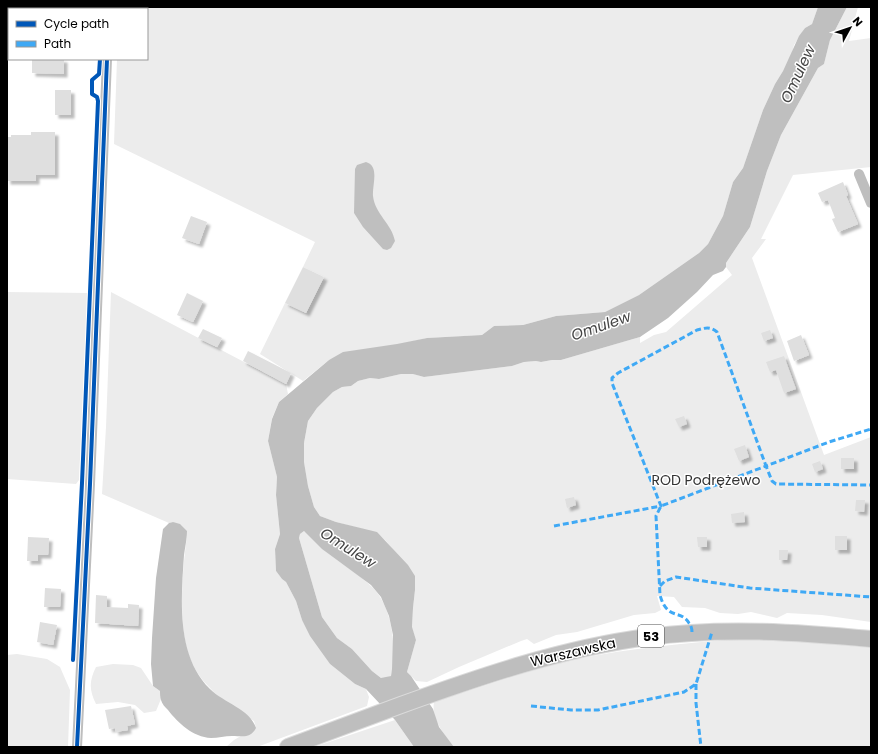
<svg xmlns="http://www.w3.org/2000/svg" width="878" height="754" font-family="Poppins,sans-serif">
<style>
.green{fill:#ececec}
.water{fill:#bfbfbf;fill-rule:evenodd}
.building{fill:#dfdfdf;filter:url(#shadow)}
.lines{fill:none;stroke-linecap:round;stroke-linejoin:round}
.primary-casing{stroke:#dbdbdb;stroke-width:18}
.minor{stroke:#bebebe;stroke-width:10}
.primary{stroke:#bebebe;stroke-width:16}
.quiet{stroke:#3fa9f5;stroke-width:3;stroke-dasharray:6 3;stroke-linecap:butt}
.cycleway-casing{stroke:#fff;stroke-width:6}
.cycleway{stroke:#0057b8;stroke-width:4}
.labels{text-anchor:middle;stroke-width:3;stroke-linejoin:round;paint-order:stroke}
.shield{fill:#fff;stroke:#4c4c4c;stroke-width:1}
.shield-label{font-size:13px;font-weight:bold;fill:#000}
.park-label{font-size:14px;fill:#333;stroke:#fff}
.street-label{font-size:14px;fill:#000;stroke:#fff}
.water-label{font-size:15px;font-style:italic;fill:#444;stroke:#fff}
</style>
<defs>
<filter id="shadow"><feDropShadow dx="3.5" dy="3.5" stdDeviation="1" flood-color="#0004"/></filter>
</defs>
<rect width="100%" height="100%" fill="#fff"/>
<path class="green" d="M 119,7 L 818,7 L 812,24 L 805,28 L 794,45 L 792,53 L 783,71 L 775,84 L 763,110 L 743,168 L 733,182 L 723,216 L 708,244 L 699,253 L 639,295 L 605,312 L 556,316 L 523,325 L 494,326 L 482,335 L 427,338 L 329,360 L 303,381 L 260,354 L 285,303 L 306,313 L 324,277 L 303,267 L 315,242 L 114,144 L 117,59 L 147,59 L 147,9 L 119,9 Z
M 847,7 L 858,7 L 849,41 L 871,38 L 871,167 L 793,175 L 761,239 L 766,239 L 752,258 L 824,455 L 871,437 L 871,622 L 822,615 L 787,613 L 777,618 L 751,612 L 738,614 L 720,613 L 705,608 L 682,607 L 674,597 L 657,596 L 661,610 L 655,613 L 634,615 L 577,632 L 556,635 L 534,644 L 527,639 L 521,641 L 459,667 L 427,682 L 416,681 L 407,672 L 416,640 L 412,628 L 413,608 L 415,590 L 394,551 L 386,541 L 377,533 L 336,522 L 320,516 L 314,507 L 308,486 L 304,462 L 304,443 L 308,421 L 317,408 L 333,392 L 342,387 L 351,386 L 358,381 L 370,378 L 379,379 L 401,374 L 414,374 L 424,377 L 512,366 L 524,362 L 536,361 L 541,362 L 552,360 L 561,360 L 640,337 L 640,343 L 654,335 L 666,332 L 732,275 L 726,267 L 726,263 L 750,227 L 767,171 L 781,135 L 818,68 L 824,64 L 830,40 Z
M 7,292 L 88,293 L 79,480 L 76,484 L 7,479 Z
M 111,292 L 286,384 L 288,394 L 279,402 L 272,418 L 268,441 L 277,477 L 276,495 L 280,534 L 275,549 L 276,571 L 282,579 L 286,582 L 296,601 L 302,620 L 330,664 L 355,684 L 366,689 L 369,697 L 367,706 L 257,747 L 226,747 L 234,740 L 256,727 L 254,721 C 239,711 221,701 210,688 C 203,681 196,672 192,663 C 177,630 182,572 187,536 L 173,522 L 169,523 L 102,494 L 106,427 Z
M 304,531 C 313,536 320,548 329,554 C 343,565 359,574 371,586 C 393,606 397,648 391,676 L 387,678 L 381,678 L 372,671 L 352,649 L 337,638 L 322,617 L 299,538 L 300,534 Z
M 740,639 L 801,641 L 871,648 L 871,747 L 454,747 C 444,734 431,719 434,702 C 482,687 529,670 577,659 C 631,648 685,643 740,639 Z
M 17,654 L 47,659 L 60,667 L 70,690 L 68,747 L 7,747 L 7,655 Z
M 113,664 L 133,665 L 141,668 L 153,686 L 160,691 L 161,699 L 156,711 L 144,713 L 135,705 L 118,702 L 96,704 C 89,690 89,681 96,667 Z
M 395,720 L 414,747 L 314,747 Z"/>
<path class="water" d="M 818,7 L 847,7 L 830,40 L 824,64 L 818,68 L 781,135 L 767,171 L 750,227 L 726,263 L 726,267 L 723,271 L 713,275 L 697,292 L 668,318 L 640,337 L 561,360 L 552,360 L 541,362 L 536,361 L 524,362 L 512,366 L 424,377 L 413,374 L 401,374 L 379,379 L 370,378 L 358,381 L 351,386 L 342,387 L 333,392 L 317,408 L 308,421 L 304,443 L 304,462 L 308,486 L 314,507 L 320,516 L 336,522 L 377,532 L 408,565 L 415,576 L 415,590 L 413,608 L 412,627 L 416,640 L 407,672 L 411,676 L 433,709 L 439,727 L 454,747 L 414,747 L 395,720 L 366,689 L 355,684 L 330,664 L 310,636 L 302,620 L 296,601 L 286,582 L 282,579 L 276,571 L 275,549 L 280,534 L 276,495 L 277,477 L 268,441 L 272,419 L 279,402 L 329,360 L 343,352 L 397,344 L 427,338 L 482,335 L 494,326 L 523,325 L 556,316 L 605,312 L 639,295 L 699,253 L 708,244 L 723,216 L 733,182 L 743,168 L 763,110 L 775,84 L 783,71 L 799,36 L 805,28 L 812,24 ZM 304,531 L 322,549 L 371,585 L 381,597 L 389,616 L 393,635 L 392,669 L 391,676 L 381,678 L 372,671 L 352,649 L 337,638 L 322,617 L 299,538 L 300,534 Z
M 366,162 C 380,166 372,185 373,196 C 375,214 392,224 395,241 L 391,248 L 387,250 L 383,249 L 363,227 L 354,213 L 355,169 L 357,165 Z
M 173,522 L 180,524 L 187,531 C 187,539 185,547 184,555 C 181,599 176,656 210,689 C 224,703 250,709 256,728 C 250,739 243,736 232,736 C 225,736 218,738 211,738 C 193,737 178,723 168,710 C 165,707 162,704 161,700 C 160,697 160,694 160,691 L 153,686 L 151,664 L 152,638 L 156,578 L 163,529 L 169,523 Z"/>
<path class="building" d="M 32,59 L 64,59 L 64,74 L 32,73 Z
M 55,90 L 71,90 L 71,115 L 55,115 Z
M 31,132 L 55,132 L 55,175 L 36,175 L 36,181 L 7,181 L 7,137 L 11,137 L 11,135 L 31,135 Z
M 843,182 L 848,195 L 846,196 L 858,224 L 838,232 L 832,219 L 835,218 L 828,200 L 822,202 L 818,193 Z
M 191,216 L 207,222 L 199,244 L 182,238 Z
M 303,267 L 324,277 L 306,313 L 285,303 Z
M 187,293 L 203,301 L 193,322 L 177,315 Z
M 203,329 L 222,338 L 217,347 L 198,338 Z
M 770,330 L 773,338 L 764,341 L 761,333 Z
M 801,335 L 809,355 L 794,361 L 787,341 Z
M 248,351 L 291,373 L 286,384 L 243,361 Z
M 784,356 L 796,389 L 784,393 L 776,370 L 770,372 L 766,362 Z
M 684,416 L 687,424 L 679,427 L 675,419 Z
M 745,445 L 749,457 L 739,461 L 734,449 Z
M 841,458 L 854,458 L 854,469 L 841,469 Z
M 820,461 L 823,469 L 815,472 L 812,464 Z
M 574,497 L 576,505 L 567,508 L 565,499 Z
M 856,500 L 865,500 L 864,512 L 855,511 Z
M 744,512 L 745,522 L 732,523 L 731,514 Z
M 835,536 L 847,536 L 847,550 L 835,550 Z
M 28,537 L 49,538 L 48,555 L 38,555 L 38,561 L 27,561 Z
M 697,537 L 707,537 L 707,547 L 698,547 Z
M 779,550 L 788,550 L 787,560 L 779,560 Z
M 45,588 L 61,589 L 60,607 L 44,607 Z
M 96,595 L 107,596 L 107,607 L 128,608 L 128,604 L 139,605 L 138,626 L 95,623 Z
M 40,622 L 57,625 L 53,645 L 37,642 Z
M 131,706 L 135,724 L 127,726 L 128,730 L 115,732 L 115,728 L 109,729 L 105,710 Z"/>
<g class="lines">
<defs>
<path id="primary" d="M 288,747 C 326,733 364,719 401,705 C 482,676 563,648 648,637 C 722,627 797,632 871,639"/>
</defs>
<use href="#primary" class="primary-casing"/>
<path class="minor" d="M 109,9 L 109,7
M 859,174 L 871,203
M 77,747 L 90,484 L 107,59"/>
<use href="#primary" class="primary"/>
<path class="quiet" d="M 102,9 L 103,7
M 554,526 L 661,506 L 612,383 L 612,378 L 618,373 L 697,330 C 705,328 710,326 717,332 L 766,466 L 829,442 L 871,429
M 660,586 L 665,581 L 676,577 L 750,588 L 871,597
M 692,632 C 692,629 691,625 689,623 C 681,609 667,621 660,595 L 656,516 L 661,506 L 766,466 L 772,481 L 776,484 L 871,485
M 696,684 L 696,703 L 701,747
M 531,706 L 571,710 L 598,710 L 684,692 L 696,684 L 712,632"/>
<defs>
<path id="cycleway" d="M 73,660 L 82,483 L 98,101 L 97,97 L 92,94 L 92,80 L 99,74 L 100,59
M 77,747 L 90,484 L 107,59"/>
</defs>
<use href="#cycleway" class="cycleway-casing"/>
<use href="#cycleway" class="cycleway"/>
</g>
<g class="labels">
<rect class="shield" x="638" y="625" width="26" height="22" rx="3"/>
<g class="shield-label">
<text x="651" y="641">53</text>
</g>
<g class="park-label">
<text x="706" y="485">ROD Podrężewo</text>
</g>
<g class="street-label">
<text transform="translate(573 652) rotate(-13)" y="5">Warszawska</text>
</g>
<g class="water-label">
<text transform="translate(798 74) rotate(-65)" y="5">Omulew</text>
<text transform="translate(601 326) rotate(-19)" y="5">Omulew</text>
<text transform="translate(348 548) rotate(32)" y="5">Omulew</text>
</g>
</g>
<rect width="878" height="754" fill="none" stroke="#000000" stroke-width="16"/>
<rect x="8" y="8" width="140" height="52" fill="#ffffff" stroke="#999999"/>
<rect x="16" y="21" width="20" height="6" fill="#0057b8" stroke="#999999"/>
<text x="44" y="28" font-size="12" fill="#000000">Cycle path</text>
<rect x="16" y="41" width="20" height="6" fill="#3fa9f5" stroke="#999999"/>
<text x="44" y="48" font-size="12" fill="#000000">Path</text>
<g transform="translate(850 28) rotate(50)" stroke="#ffffff" stroke-width="3" paint-order="stroke">
<path d="M0-3L7 15L0 10L-7 15Z" fill="#000000"/>
<text y="-6" font-size="11" font-weight="bold" text-anchor="middle" fill="#000000">N</text>
</g>
</svg>
